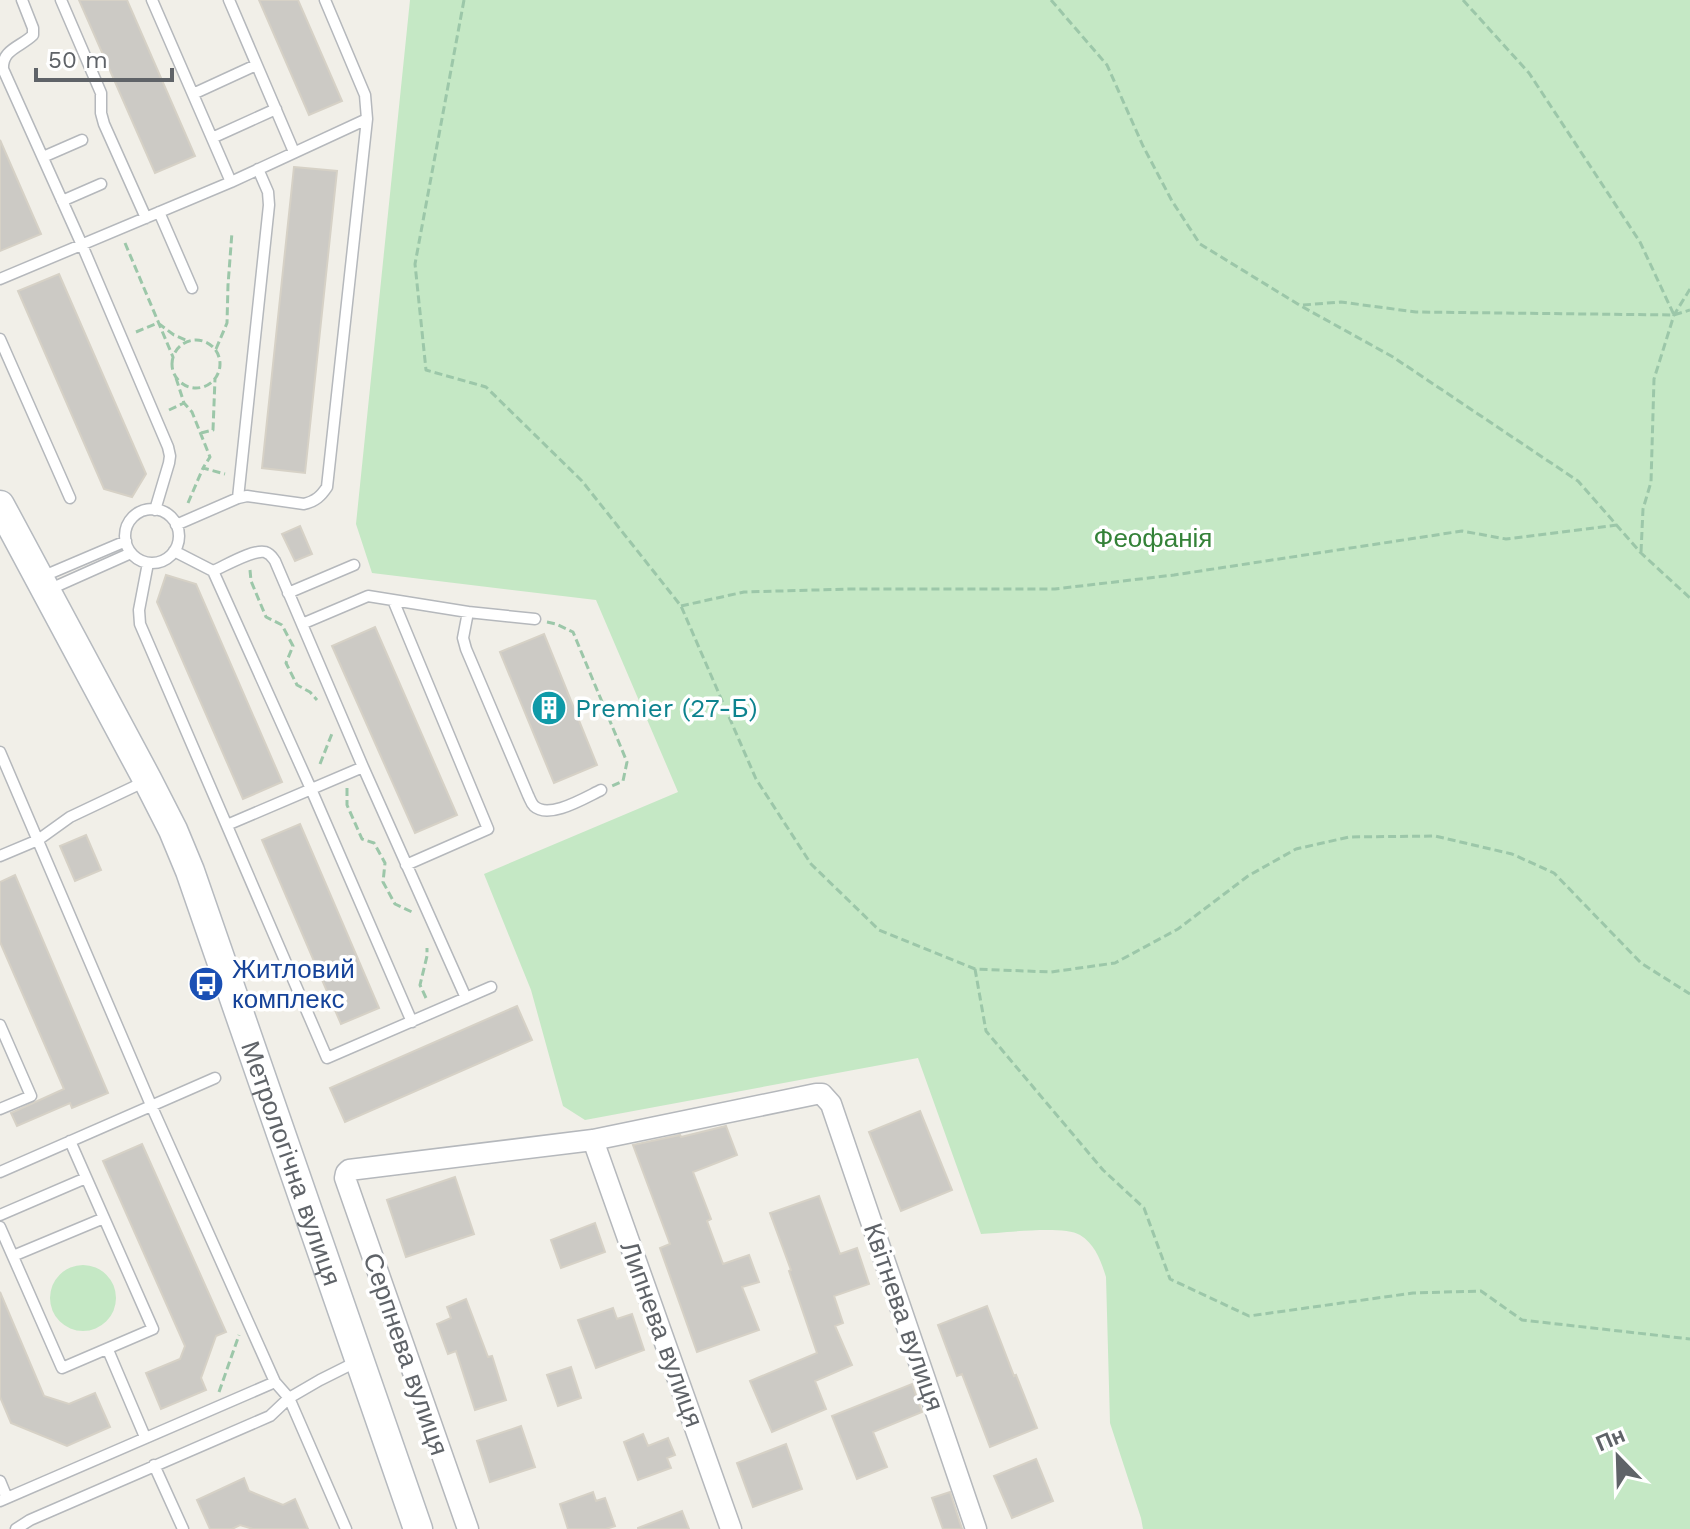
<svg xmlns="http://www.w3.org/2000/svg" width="1690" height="1529" font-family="'Work Sans',sans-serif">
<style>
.green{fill:#c5e8c5}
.building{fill:#cccac5;stroke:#d6d1c6;stroke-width:2}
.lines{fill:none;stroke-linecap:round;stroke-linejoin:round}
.lane-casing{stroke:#b5b8bc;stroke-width:13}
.street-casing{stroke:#b5b8bc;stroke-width:23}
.secondary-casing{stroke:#b6babf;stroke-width:31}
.path{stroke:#9cc7a9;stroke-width:3;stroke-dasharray:8 4;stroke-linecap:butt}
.lane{stroke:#fff;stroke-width:10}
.street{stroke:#fff;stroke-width:20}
.secondary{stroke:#fff;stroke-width:28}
.labels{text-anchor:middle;stroke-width:7;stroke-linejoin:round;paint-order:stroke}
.park-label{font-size:26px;fill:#348238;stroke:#fff}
.culture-label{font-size:26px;fill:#0d838f;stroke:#fff;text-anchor:start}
.transit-label{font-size:26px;fill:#164399;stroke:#fff;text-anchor:start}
.street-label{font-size:26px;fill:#5f6368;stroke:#fff}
</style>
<rect width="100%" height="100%" fill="#f1efe8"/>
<path class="green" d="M 410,0 L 1690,0 L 1690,1529 L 1143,1529 L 1141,1518 L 1110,1423 L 1106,1277 C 1101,1261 1095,1244 1080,1235 C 1063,1225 1003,1233 981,1234 L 918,1058 L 585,1120 L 563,1106 L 531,990 L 484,874 L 678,792 L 596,600 L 372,573 L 356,524 Z
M50 1298a33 33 0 1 1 66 0a33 33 0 1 1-66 0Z"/>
<path class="building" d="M 79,0 L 127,0 L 195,156 L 155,173 Z
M 259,0 L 298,0 L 342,101 L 309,115 Z
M 0,140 L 41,234 L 0,251 Z
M 294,167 L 337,171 L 305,473 L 262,468 Z
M 59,274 L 146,474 L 132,497 L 104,489 L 18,291 Z
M 300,526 L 312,554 L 295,561 L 282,534 Z
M 166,575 L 196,584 L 282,782 L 243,799 L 157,602 Z
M 375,627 L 457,815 L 415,833 L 332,646 Z
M 544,634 L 597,765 L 554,783 L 500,652 Z
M 300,824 L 379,1008 L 341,1024 L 262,840 Z
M 86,835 L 101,870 L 75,881 L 60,846 Z
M 15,875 L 108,1093 L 72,1108 L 70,1103 L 17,1126 L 11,1113 L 64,1089 L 0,942 L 0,882 Z
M 517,1006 L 532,1040 L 345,1122 L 330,1088 Z
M 920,1111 L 952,1190 L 901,1211 L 869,1132 Z
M 726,1126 L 737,1155 L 693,1172 L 711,1219 L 707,1221 L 723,1264 L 749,1255 L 759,1282 L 742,1287 L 759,1330 L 697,1352 L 660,1248 L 670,1244 L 633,1145 L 680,1135 L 681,1137 Z
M 142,1144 L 226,1332 L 216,1336 L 201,1378 L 206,1390 L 161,1409 L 146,1373 L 180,1359 L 185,1346 L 103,1161 Z
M 455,1177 L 474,1234 L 406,1257 L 387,1200 Z
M 819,1196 L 840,1254 L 857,1248 L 869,1284 L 834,1296 L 843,1323 L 835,1326 L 852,1365 L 815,1381 L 826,1409 L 772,1432 L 750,1381 L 817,1353 L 789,1271 L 791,1270 L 770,1213 Z
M 595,1223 L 605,1252 L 561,1268 L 551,1240 Z
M 0,1292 L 44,1396 L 69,1404 L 95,1393 L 110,1427 L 67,1446 L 11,1423 L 0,1397 Z
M 466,1299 L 488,1357 L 492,1356 L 506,1400 L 475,1410 L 456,1351 L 448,1354 L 437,1324 L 451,1318 L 447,1307 Z
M 987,1306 L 1014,1376 L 1016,1375 L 1037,1428 L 990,1447 L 962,1374 L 957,1376 L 938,1325 Z
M 613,1308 L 617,1319 L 632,1314 L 644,1350 L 596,1368 L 578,1320 Z
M 571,1367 L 581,1398 L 558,1406 L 547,1375 Z
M 912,1384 L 922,1412 L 873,1432 L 887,1467 L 857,1479 L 832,1416 Z
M 521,1426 L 535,1467 L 490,1482 L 477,1441 Z
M 643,1434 L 648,1446 L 668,1438 L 675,1455 L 667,1458 L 671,1468 L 638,1480 L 624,1442 Z
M 786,1444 L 802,1489 L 753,1507 L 737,1463 Z
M 1036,1459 L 1053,1501 L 1012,1518 L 994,1476 Z
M 244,1478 L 249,1491 L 283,1505 L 295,1499 L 308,1529 L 253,1529 L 240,1525 L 232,1529 L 210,1529 L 197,1500 Z
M 593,1492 L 596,1501 L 605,1498 L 615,1526 L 606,1529 L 568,1529 L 560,1504 Z
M 950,1492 L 962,1529 L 943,1529 L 932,1498 Z
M 682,1511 L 689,1529 L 638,1529 L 638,1528 Z"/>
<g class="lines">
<defs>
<path id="lane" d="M 22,0 L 33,28 L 33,35 C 21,47 2,49 3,69 L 82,245 L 168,447 L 170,456 L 169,463 L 155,510
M 61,0 L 101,93 L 101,113 L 104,124 L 146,218
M 229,0 L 294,152
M 325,0 L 365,95 L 367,119
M 193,94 L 256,65
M 212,138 L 276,109
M 43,157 L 82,140
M 62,201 L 101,184
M 159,212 L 192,288
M 0,279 L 231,182 L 152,0
M 0,339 L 70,498
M 238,498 L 269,205 L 268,192 L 258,169
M125 536a27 27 0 1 1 54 0a27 27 0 1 1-54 0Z
M 176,525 L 238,498 L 247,496 L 304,504 C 316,501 321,496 327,487 L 367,119 L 231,182
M 174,551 L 213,571 L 311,789 L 412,1022
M 148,563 L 139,610 L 140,624 L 327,1058 L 491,987
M 213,571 C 225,566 253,549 265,552 C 271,554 272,557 275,561 L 363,767 L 227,825
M 39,578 L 126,541
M 48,590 L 131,553
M 288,593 L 354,565
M 393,600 L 488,829 L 406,865
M 468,612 L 463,638 L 466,649 L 528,795 C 530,799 531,803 534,806 C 549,820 586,797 601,790
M 302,624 L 368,596 L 468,612 L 535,619
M 0,752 L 151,1105 L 275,1382 L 289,1398 L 346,1529
M 363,767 L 466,998
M 0,856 L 38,840 L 70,817 L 146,781
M 0,1025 L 31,1096 L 0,1109
M 0,1172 L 215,1078
M 0,1215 L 86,1178
M 0,1227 L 62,1368 L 153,1329 L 70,1141
M 13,1256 L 104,1218
M 108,1350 L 145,1437
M 154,1465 L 183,1529
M 0,1481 L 7,1498
M 0,1501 L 275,1382
M 16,1529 L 30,1520 L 270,1416 L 289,1398 L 320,1380 L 358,1361"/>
<path id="street" d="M 593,1140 L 731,1529
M 468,1529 L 345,1178 L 346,1173 L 349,1170 L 593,1140 L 816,1094 L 822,1094 L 831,1104 L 976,1529"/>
<g id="secondary">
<path id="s1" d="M 0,505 L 148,781 L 173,830 L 190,871 L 418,1529"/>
</g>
</defs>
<use href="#lane" class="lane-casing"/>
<use href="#street" class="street-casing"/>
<use href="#secondary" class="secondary-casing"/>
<path class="path" d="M 464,0 L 415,264 L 426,370 L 486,387 L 582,481 L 681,606 L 756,779 L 811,864 L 879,930 L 975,969 L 1051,972 L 1115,963 L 1178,929 L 1248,876 L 1296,849 L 1349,837 L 1435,836 L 1512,854 L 1554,873 L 1641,963 L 1690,994
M 1051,0 L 1107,65 L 1143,146 L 1172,201 L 1200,244 L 1301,306 L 1393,357 L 1578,481 L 1641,553 L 1690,598
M 1463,0 L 1529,73 L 1640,242 L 1674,315
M 125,243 L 173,357
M 1303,305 L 1341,302 L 1416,312 L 1674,315 L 1690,310
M 136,332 L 158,323 L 174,335 L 188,341
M172 364a24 24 0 1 1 48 0a24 24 0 1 1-48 0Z
M 216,349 L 227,323 L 228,285 L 232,232
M 176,378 L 184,403 L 192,412 L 210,457 L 203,468
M 169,410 L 184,403
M 201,433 L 213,430 L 215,379
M 188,503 L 203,468 L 225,474
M 1641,552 L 1643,509 L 1651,482 L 1654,379 L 1674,315 L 1690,289
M 250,570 L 251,581 L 266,617 L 282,625 L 293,646 L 286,663 L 297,685 L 310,692 L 317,700
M 681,606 L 744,592 L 851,589 L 1055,589 L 1174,575 L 1462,531 L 1506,539 L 1617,525
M 547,622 L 556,624 L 573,632 L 627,762 L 623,781 L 612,786
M 320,764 L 333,731
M 347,788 L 347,805 L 362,839 L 374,843 L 385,863 L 383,882 L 395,904 L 412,912
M 975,969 L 986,1031 L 1103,1170 L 1144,1208 L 1170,1279 L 1249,1316 L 1413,1293 L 1481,1291 L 1522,1320 L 1690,1339
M 426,998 L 420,985 L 427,956 L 427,948
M 219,1392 L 239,1335"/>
<use href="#lane" class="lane"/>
<use href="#street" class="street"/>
<use href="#secondary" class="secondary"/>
</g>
<defs>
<symbol id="building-disc" viewBox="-11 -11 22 22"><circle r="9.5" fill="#0f9aa8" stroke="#fff"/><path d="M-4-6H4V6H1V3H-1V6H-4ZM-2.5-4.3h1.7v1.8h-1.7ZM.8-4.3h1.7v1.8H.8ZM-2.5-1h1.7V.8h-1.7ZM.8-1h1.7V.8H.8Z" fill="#fff"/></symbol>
<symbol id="bus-disc" viewBox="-11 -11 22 22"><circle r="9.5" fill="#1a4fb4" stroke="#fff"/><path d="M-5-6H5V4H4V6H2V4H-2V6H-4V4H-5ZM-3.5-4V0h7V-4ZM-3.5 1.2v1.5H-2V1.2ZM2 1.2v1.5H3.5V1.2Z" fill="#fff"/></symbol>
</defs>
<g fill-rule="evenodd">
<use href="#building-disc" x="529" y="688" width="40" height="40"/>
<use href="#bus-disc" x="186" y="964" width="40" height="40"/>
</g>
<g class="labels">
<g class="park-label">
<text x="1153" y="547">Феофанія</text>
</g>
<g class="culture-label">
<text x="575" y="717">Premier (27-Б)</text>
</g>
<g class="transit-label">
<text x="232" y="978">Житловий<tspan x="232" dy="30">комплекс</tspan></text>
</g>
<g class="street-label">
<text dy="9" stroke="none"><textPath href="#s1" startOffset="722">Метрологічна вулиця</textPath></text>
<text transform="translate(904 1317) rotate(71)" y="9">Квітнева вулиця</text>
<text transform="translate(662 1334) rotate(70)" y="9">Липнева вулиця</text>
<text transform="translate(406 1354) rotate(71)" y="9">Серпнева вулиця</text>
</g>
</g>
<g transform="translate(1618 1457) rotate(337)" stroke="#ffffff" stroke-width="6" paint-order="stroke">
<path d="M0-6L14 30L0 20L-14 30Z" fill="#5f6368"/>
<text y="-12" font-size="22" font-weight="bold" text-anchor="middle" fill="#5f6368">Пн</text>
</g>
<path d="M36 68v12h136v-12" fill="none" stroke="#5f6368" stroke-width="4"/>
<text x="48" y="68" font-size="24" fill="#5f6368" stroke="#ffffff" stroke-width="6" paint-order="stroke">50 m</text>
</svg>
